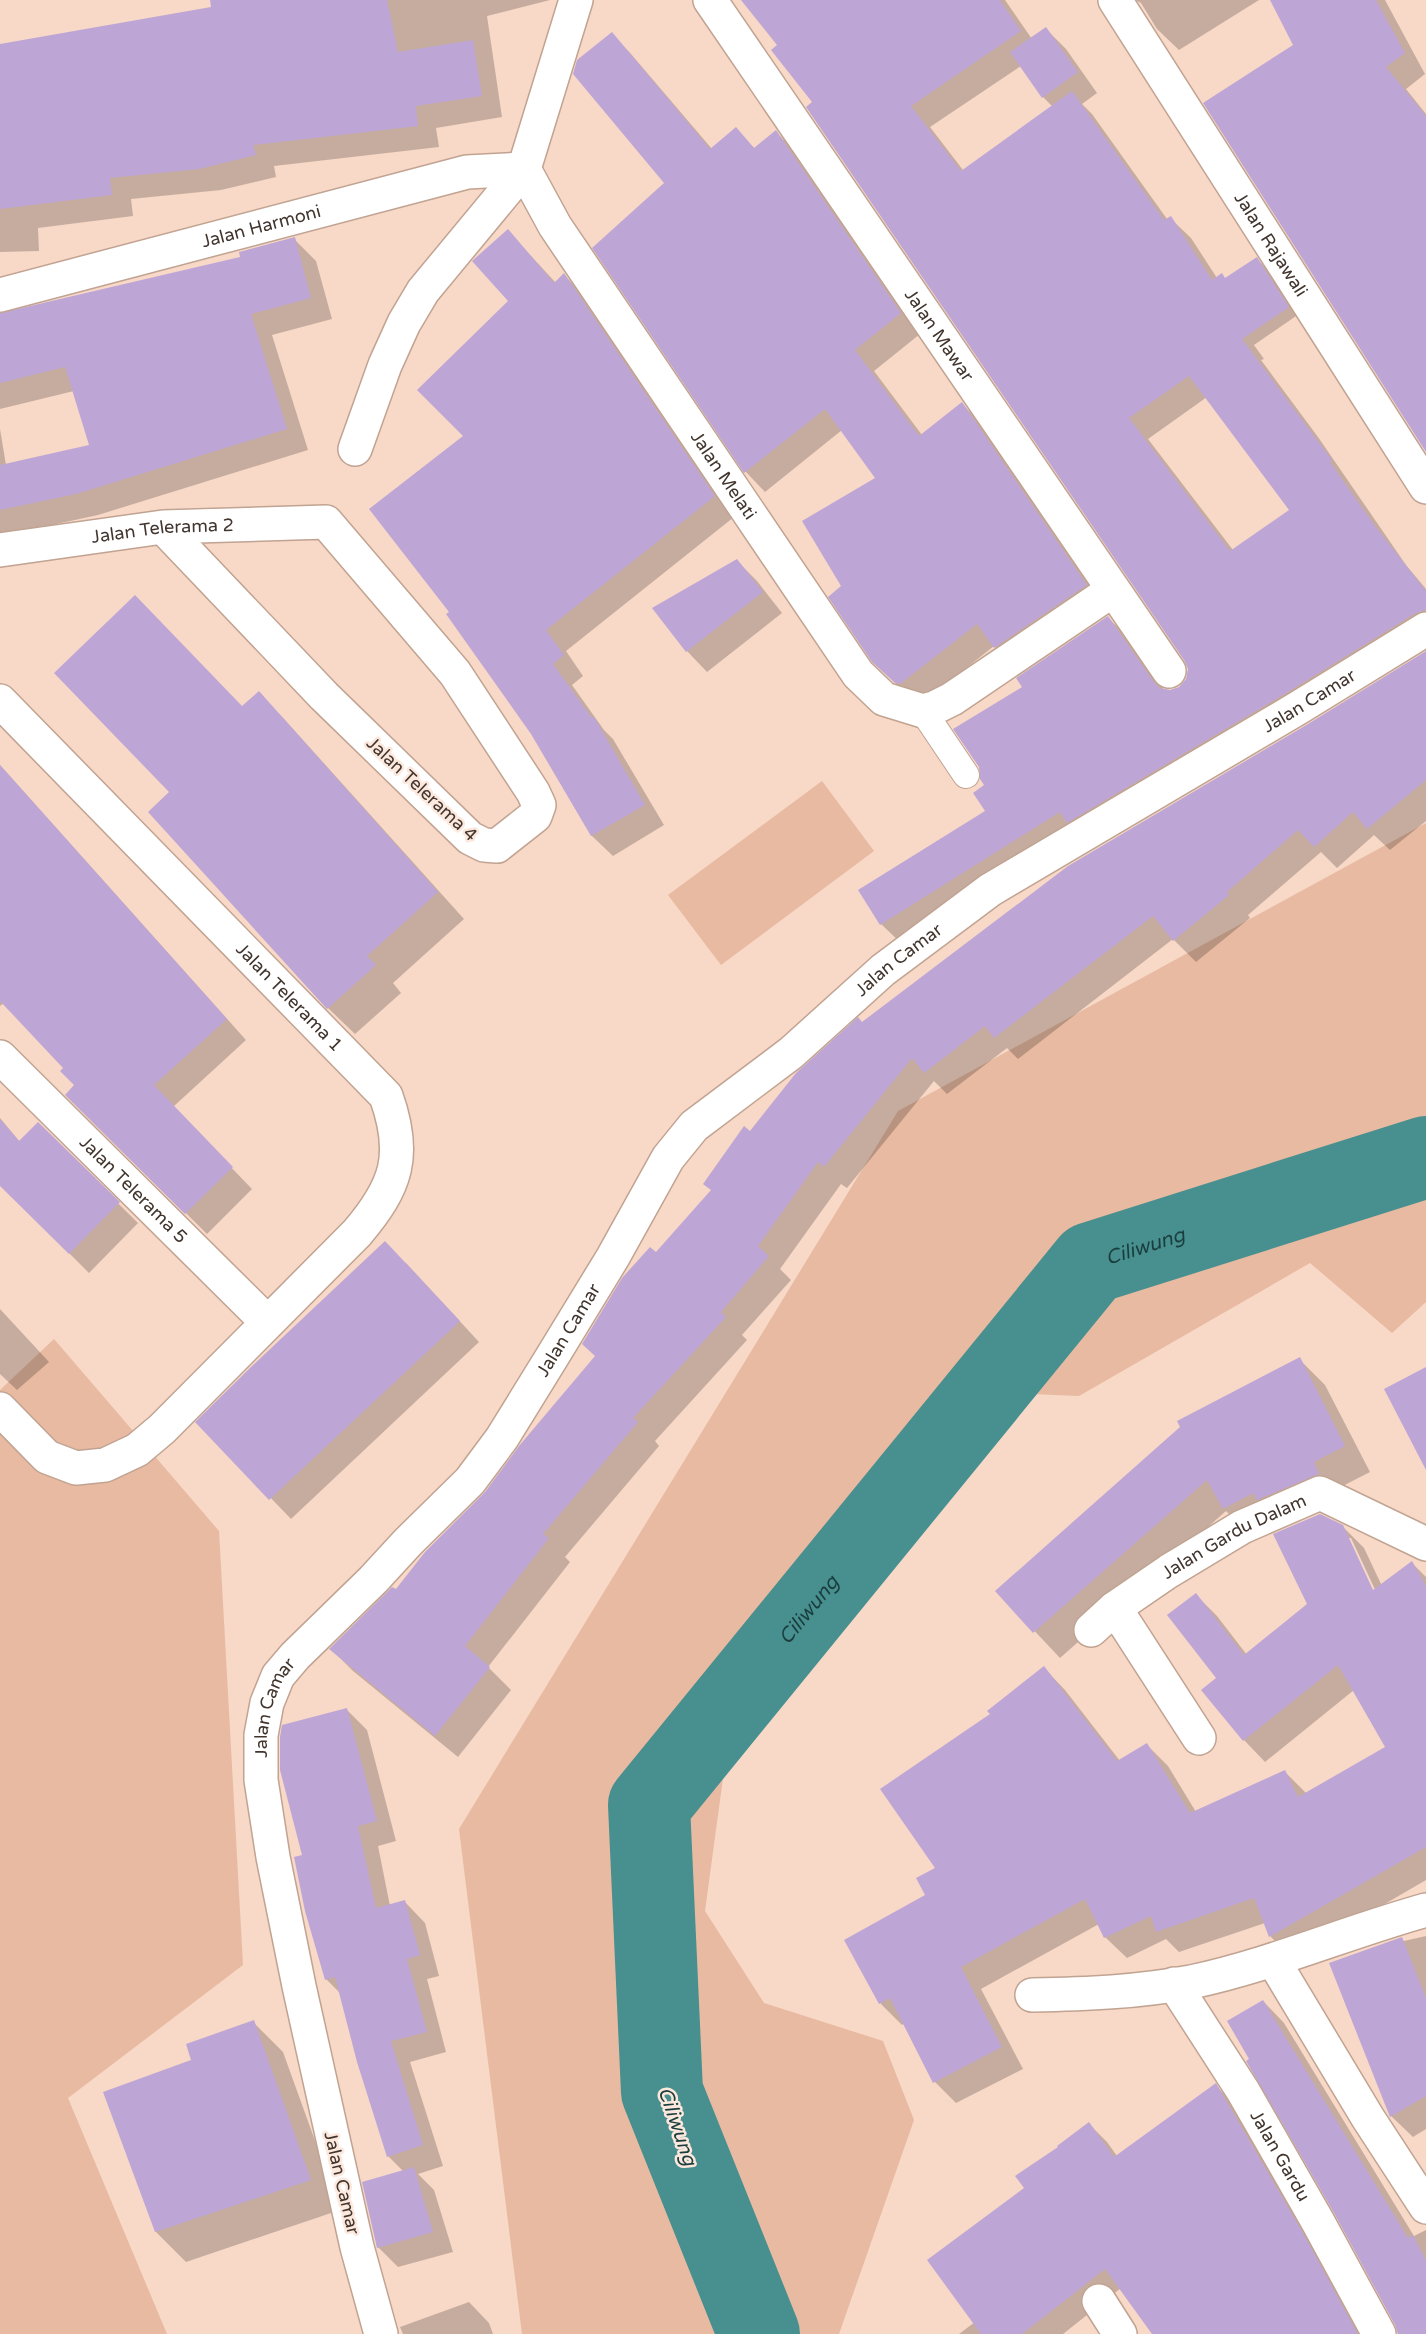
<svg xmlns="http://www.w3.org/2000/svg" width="1426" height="2334" font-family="'Varela Round',sans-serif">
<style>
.green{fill:#e7baa1}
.shadow{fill:#0003;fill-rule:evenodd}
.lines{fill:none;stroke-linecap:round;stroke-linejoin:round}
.river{stroke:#488f8f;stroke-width:82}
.building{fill:#bda6d6;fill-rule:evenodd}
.service-casing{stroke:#c1a392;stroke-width:28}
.minor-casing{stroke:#c1a392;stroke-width:36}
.service{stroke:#fff;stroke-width:26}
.minor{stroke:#fff;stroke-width:33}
.labels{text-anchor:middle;stroke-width:5;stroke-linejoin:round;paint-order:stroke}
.street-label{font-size:18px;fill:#41352e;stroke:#fce8dd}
.water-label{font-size:20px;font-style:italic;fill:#1a3e3d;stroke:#fce8dd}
</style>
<rect width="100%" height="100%" fill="#f8d8c6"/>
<path class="green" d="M 822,781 L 874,851 L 721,965 L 668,895 Z
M 1426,823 L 1426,1302 L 1392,1333 L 1310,1263 L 1079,1396 L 1032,1394 L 878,1500 L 734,1697 L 705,1911 L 764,2003 L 883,2041 L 914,2120 L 839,2334 L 522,2334 L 459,1829 L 898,1111 Z
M 54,1339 L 219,1531 L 243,1965 L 68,2098 L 167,2334 L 0,2334 L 0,1390 Z"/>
<path class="shadow" d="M 213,0 L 550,0 L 487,16 L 502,117 L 436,128 L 439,147 L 274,166 L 276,177 L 221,190 L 131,199 L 133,216 L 38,228 L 39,251 L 0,252 L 0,52 L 213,8 Z
M 743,0 L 1005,0 L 1032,39 L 1046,29 L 1066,49 L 1097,93 L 1082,104 L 1092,114 L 1167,219 L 1170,218 L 1191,238 L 1217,278 L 1225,279 L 1257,259 L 1277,279 L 1299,314 L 1254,345 L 1264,359 L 1261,360 L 1318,437 L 1406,565 L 1426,589 L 1426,640 L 902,944 L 881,924 L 987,811 L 986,786 L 1024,687 L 1108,618 L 1129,638 L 1164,690 L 1170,691 L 1180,688 L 1188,679 L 1189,669 L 1186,660 L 815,102 L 779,45 ZM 1021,66 L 1043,97 L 1053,107 L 963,170 L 930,127 ZM 1207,397 L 1291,510 L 1233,550 L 1148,439 Z
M 1135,0 L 1259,0 L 1179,50 L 1157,29 L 1141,3 Z
M 1271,0 L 1385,0 L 1425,74 L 1406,89 L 1426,114 L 1426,449 L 1295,46 Z
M 612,34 L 631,54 L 712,149 L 736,129 L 755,149 L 776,132 L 796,152 L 920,334 L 874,371 L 922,435 L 962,404 L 982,424 L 1106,605 L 1015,667 L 994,646 L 921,704 L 915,702 L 894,682 L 843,587 L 878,478 L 842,430 L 765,492 L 746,472 L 666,183 Z
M 508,231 L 556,283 L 564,275 L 584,295 L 734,517 L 566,651 L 583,676 L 572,685 L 604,730 L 613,739 L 664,825 L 613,856 L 592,836 L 532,733 L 451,612 L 465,437 L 510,301 Z
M 294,239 L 316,261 L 332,319 L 272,335 L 308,450 L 98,515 L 24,531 L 0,552 L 0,429 L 6,465 L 91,447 L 74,391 L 0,409 L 0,315 L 242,258 Z
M 737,561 L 757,581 L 782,613 L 707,672 L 687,651 Z
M 1426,653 L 1426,821 L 1390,850 L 1374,835 L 1337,868 L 1321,852 L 1248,915 L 1250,918 L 1196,962 L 1173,939 L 1018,1059 L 1007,1048 L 947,1094 L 934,1081 L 847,1188 L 841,1184 L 780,1269 L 791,1280 L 742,1335 L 747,1340 L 655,1441 L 659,1446 L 565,1557 L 570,1562 L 488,1667 L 511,1690 L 458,1757 L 353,1671 L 331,1649 L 396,1592 L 484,1495 L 597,1356 L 656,1255 L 712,1191 L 751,1133 L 862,1023 L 1309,725 Z
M 259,693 L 285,720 L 464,919 L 393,983 L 401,993 L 355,1034 L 328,1008 L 172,793 L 243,707 Z
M 0,765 L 246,1040 L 173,1107 L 252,1189 L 207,1234 L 67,1095 L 76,1085 L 65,1068 L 4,1003 L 0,1006 Z
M 0,1118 L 20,1142 L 38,1124 L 138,1223 L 89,1273 L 0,1184 Z
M 406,1263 L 479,1342 L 291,1519 L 198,1422 Z
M 0,1309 L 49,1362 L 17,1390 L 0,1374 Z
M 1299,1359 L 1325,1385 L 1370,1472 L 1249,1534 L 1226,1511 L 1060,1658 L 997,1591 Z
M 1342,1526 L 1364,1548 L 1382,1586 L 1412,1563 L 1426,1577 L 1426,1880 L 1292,1958 L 1271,1937 L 1265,1923 L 1179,1952 L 1166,1939 L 1127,1958 L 1105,1937 L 1099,1924 L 981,1989 L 1023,2069 L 956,2103 L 935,2082 L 905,2023 L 902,2025 L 881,2004 L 846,1941 L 927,1896 L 993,1715 L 1044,1668 L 1065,1690 L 1120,1761 L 1147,1745 L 1168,1766 L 1196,1812 L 1285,1772 L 1307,1794 L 1387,1748 L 1354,1690 L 1265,1762 L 1244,1740 L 1218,1678 L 1196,1595 L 1217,1616 L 1247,1655 L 1309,1605 ZM 1347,1538 L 1351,1538 L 1378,1596 L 1375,1597 Z
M 346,1709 L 367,1730 L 396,1841 L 378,1846 L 390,1906 L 405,1902 L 425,1923 L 439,1976 L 427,1979 L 446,2052 L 410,2062 L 443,2166 L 418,2174 L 434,2190 L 453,2252 L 398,2267 L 378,2247 L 404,2172 L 388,2156 L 341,1994 L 326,1979 L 304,1856 Z
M 1426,1936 L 1426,2129 L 1413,2137 L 1391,2116 L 1401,1939 L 1404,1941 Z
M 1263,2001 L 1284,2023 L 1414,2236 L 1426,2230 L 1426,2334 L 1406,2334 L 1251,2059 Z
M 253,2022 L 283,2052 L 340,2210 L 186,2262 L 156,2232 L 193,2061 Z
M 1215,2085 L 1233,2103 L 1365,2334 L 1154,2334 L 1121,2288 L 1063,2334 L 959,2334 L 975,2322 L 1026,2189 L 1060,2147 L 1089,2124 L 1107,2142 L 1117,2156 Z
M 469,2302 L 489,2323 L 493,2334 L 403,2334 L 400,2327 Z"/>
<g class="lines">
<path class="river" id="s1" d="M 759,2334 L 662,2092 L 649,1805 L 1091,1263 L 1426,1157"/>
</g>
<path class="building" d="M 210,0 L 387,0 L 398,52 L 473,40 L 482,96 L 416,106 L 418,126 L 253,145 L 256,155 L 199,169 L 110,178 L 112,195 L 0,209 L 0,44 L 211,7 Z
M 741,0 L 1000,0 L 1021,31 L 911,106 L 961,171 L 1072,91 L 1164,220 L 1171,216 L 1212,280 L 1222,273 L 1225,278 L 1257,257 L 1289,307 L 1242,339 L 1332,460 L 1330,462 L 1375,526 L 1426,591 L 1426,610 L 1416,613 L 1288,692 L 1067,823 L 1060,812 L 880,925 L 858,890 L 985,811 L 973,793 L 984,785 L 980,779 L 979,767 L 953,729 L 1022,687 L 1016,678 L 1108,616 L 1154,682 L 1160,688 L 1170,690 L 1179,687 L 1186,679 L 1188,669 L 1184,660 L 806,107 L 812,102 L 771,50 L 777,45 ZM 1189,376 L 1289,510 L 1230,551 L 1129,418 Z
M 1270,0 L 1376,0 L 1405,53 L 1386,67 L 1426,116 L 1426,452 L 1203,103 L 1293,45 Z
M 1046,27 L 1078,72 L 1042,98 L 1010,52 Z
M 612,32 L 710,149 L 736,127 L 754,148 L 776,130 L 901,313 L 855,350 L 919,436 L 962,402 L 1087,585 L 994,648 L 977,624 L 900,684 L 894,682 L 872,662 L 828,597 L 841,586 L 802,521 L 875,478 L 825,409 L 744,473 L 592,248 L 664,183 L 573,74 L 577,60 Z
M 508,229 L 554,283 L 564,273 L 715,496 L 546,630 L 564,655 L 553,664 L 592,718 L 594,717 L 645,805 L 591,836 L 531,734 L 446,614 L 449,612 L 369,509 L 463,436 L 417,390 L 508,301 L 472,261 Z
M 295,237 L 311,298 L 251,314 L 287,429 L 76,494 L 0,510 L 0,465 L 89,445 L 65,367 L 0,383 L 0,313 L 240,257 L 239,252 Z
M 737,559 L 763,592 L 686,652 L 652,608 Z
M 135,595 L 242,706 L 259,691 L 438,892 L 367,956 L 376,965 L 327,1009 L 148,812 L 169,792 L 54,673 Z
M 1426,651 L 1426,780 L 1367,829 L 1353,812 L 1314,847 L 1298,830 L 1227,892 L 1229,895 L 1173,941 L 1153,916 L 994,1038 L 985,1026 L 924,1073 L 912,1058 L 824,1167 L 818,1162 L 758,1246 L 769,1256 L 721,1312 L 726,1317 L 633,1418 L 638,1422 L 543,1534 L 549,1538 L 465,1646 L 490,1667 L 435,1736 L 329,1649 L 392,1587 L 396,1589 L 425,1552 L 485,1492 L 519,1446 L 595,1356 L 582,1344 L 622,1278 L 650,1247 L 656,1252 L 711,1190 L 703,1184 L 744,1126 L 750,1131 L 796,1073 L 858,1017 L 862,1022 L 1068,866 L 1308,724 Z
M 0,765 L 227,1019 L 154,1085 L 233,1167 L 185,1214 L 65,1095 L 74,1085 L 60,1071 L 63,1068 L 0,1001 Z
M 0,1119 L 19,1141 L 38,1122 L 120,1202 L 69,1254 L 0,1186 Z
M 385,1241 L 460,1321 L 269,1500 L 195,1422 L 251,1367 Z
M 1300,1357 L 1345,1446 L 1314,1462 L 1319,1474 L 1257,1500 L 1253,1493 L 1223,1509 L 1207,1480 L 1033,1633 L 995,1591 L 1180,1427 L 1177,1421 Z
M 1426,1367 L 1426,1470 L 1384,1389 Z
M 1320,1514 L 1343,1525 L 1373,1590 L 1412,1561 L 1426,1586 L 1426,1847 L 1269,1937 L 1254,1898 L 1156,1932 L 1151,1916 L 1104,1938 L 1085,1899 L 961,1967 L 1002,2047 L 933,2083 L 890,1998 L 879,2004 L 844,1940 L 925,1895 L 916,1878 L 935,1868 L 880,1789 L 990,1714 L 987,1711 L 1044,1666 L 1117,1761 L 1147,1743 L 1190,1813 L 1285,1770 L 1298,1797 L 1385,1747 L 1338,1665 L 1243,1741 L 1201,1690 L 1216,1678 L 1167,1615 L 1196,1593 L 1244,1655 L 1307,1604 L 1273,1534 Z
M 347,1708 L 377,1821 L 358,1826 L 376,1908 L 405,1900 L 420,1955 L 407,1959 L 427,2032 L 391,2041 L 423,2145 L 387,2157 L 357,2062 L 335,1977 L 325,1980 L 305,1911 L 294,1857 L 302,1855 L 280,1770 L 280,1737 L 282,1725 Z
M 1402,1937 L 1426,1998 L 1426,2096 L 1390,2117 L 1329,1963 Z
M 1263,2000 L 1408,2238 L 1413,2235 L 1426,2260 L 1426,2334 L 1398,2334 L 1395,2325 L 1334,2213 L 1246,2061 L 1249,2059 L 1227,2021 Z
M 254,2020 L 311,2180 L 155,2232 L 103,2092 L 191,2060 L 186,2044 Z
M 1216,2083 L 1302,2231 L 1358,2334 L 1152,2334 L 1105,2269 L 1022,2334 L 981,2334 L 927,2260 L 1024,2188 L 1015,2176 L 1058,2147 L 1057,2146 L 1089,2122 L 1114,2157 Z
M 414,2167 L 433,2232 L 377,2248 L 362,2182 Z"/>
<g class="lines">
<defs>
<path id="service" d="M 923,711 L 966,775"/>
<g id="minor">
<path id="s2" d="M 710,0 L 1169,671"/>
<path id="s3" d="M 1115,0 L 1426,487"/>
<path id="s4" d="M 524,169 L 555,226 L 858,674 L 884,699 L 923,711 L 934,708 L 952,699 L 1113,590"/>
<path id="s5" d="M 0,295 L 467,172 L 524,169"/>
<path d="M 355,449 L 385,365 L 404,323 L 423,291 L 524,169 L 576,0"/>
<path id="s6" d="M 0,550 L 163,527 L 326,522 L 455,673 L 533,792 L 539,805 L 535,816 L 497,846 L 484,845 L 470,838 L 324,696 L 163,527"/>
<path id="s7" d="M 0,701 L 386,1096 C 407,1155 397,1186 357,1233 L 162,1429 L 137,1450 L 105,1465 L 76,1468 L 47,1457 L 0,1409"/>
<path id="s8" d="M 0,1057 L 267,1322"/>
<path d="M 1115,1608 L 1199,1738"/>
<path id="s9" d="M 1091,1630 L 1115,1608 L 1169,1571 L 1242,1527 L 1320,1493 L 1426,1544"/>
<path d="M 1273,1960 L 1368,2118 L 1426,2207"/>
<path id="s10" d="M 1174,1984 L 1243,2091 L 1318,2222 L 1379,2334"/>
<path d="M 1032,1995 C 1086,1994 1138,1992 1191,1982 C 1271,1965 1347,1932 1426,1910"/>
<path d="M 1099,2301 L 1120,2334"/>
<path id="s11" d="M 381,2334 L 357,2247 L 299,1986 L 273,1857 L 261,1780 L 261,1735 L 267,1703 L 278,1676 L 295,1656 L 373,1580 L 408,1542 L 470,1481 L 502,1438 L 552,1357 L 613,1257 L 668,1158 L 694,1126 L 791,1053 L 883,970 L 990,890 L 1298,708 L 1426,629"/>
</g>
</defs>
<use href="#service" class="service-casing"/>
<use href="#minor" class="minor-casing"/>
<use href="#service" class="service"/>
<use href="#minor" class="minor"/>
</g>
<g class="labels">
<g class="street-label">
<text dy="6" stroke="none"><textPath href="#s5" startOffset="270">Jalan Harmoni</textPath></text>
<text dy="6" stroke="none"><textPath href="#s3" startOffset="290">Jalan Rajawali</textPath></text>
<text dy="6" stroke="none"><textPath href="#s2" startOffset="406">Jalan Mawar</textPath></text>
<text dy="6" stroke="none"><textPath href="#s4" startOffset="366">Jalan Melati</textPath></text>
<text dy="6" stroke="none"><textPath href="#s6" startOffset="164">Jalan Telerama 2</textPath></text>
<text dy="6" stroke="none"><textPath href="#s11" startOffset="2118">Jalan Camar</textPath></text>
<text transform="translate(422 789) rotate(43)" y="6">Jalan Telerama 4</text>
<text dy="6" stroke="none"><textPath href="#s11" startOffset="1632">Jalan Camar</textPath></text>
<text dy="6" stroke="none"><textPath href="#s7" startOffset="414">Jalan Telerama 1</textPath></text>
<text dy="6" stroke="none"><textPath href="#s8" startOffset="188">Jalan Telerama 5</textPath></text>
<text dy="6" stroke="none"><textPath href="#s11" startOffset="1128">Jalan Camar</textPath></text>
<text dy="6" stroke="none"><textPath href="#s9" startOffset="172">Jalan Gardu Dalam</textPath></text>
<text dy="6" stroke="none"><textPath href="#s11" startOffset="642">Jalan Camar</textPath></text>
<text dy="6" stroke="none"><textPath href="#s10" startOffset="202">Jalan Gardu</textPath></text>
<text transform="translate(342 2183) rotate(77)" y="6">Jalan Camar</text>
</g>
<g class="water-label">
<text dy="7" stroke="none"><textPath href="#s1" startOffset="1304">Ciliwung</textPath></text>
<text dy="7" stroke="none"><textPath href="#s1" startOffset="800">Ciliwung</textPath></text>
<text transform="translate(678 2126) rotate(71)" y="7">Ciliwung</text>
</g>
</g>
</svg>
